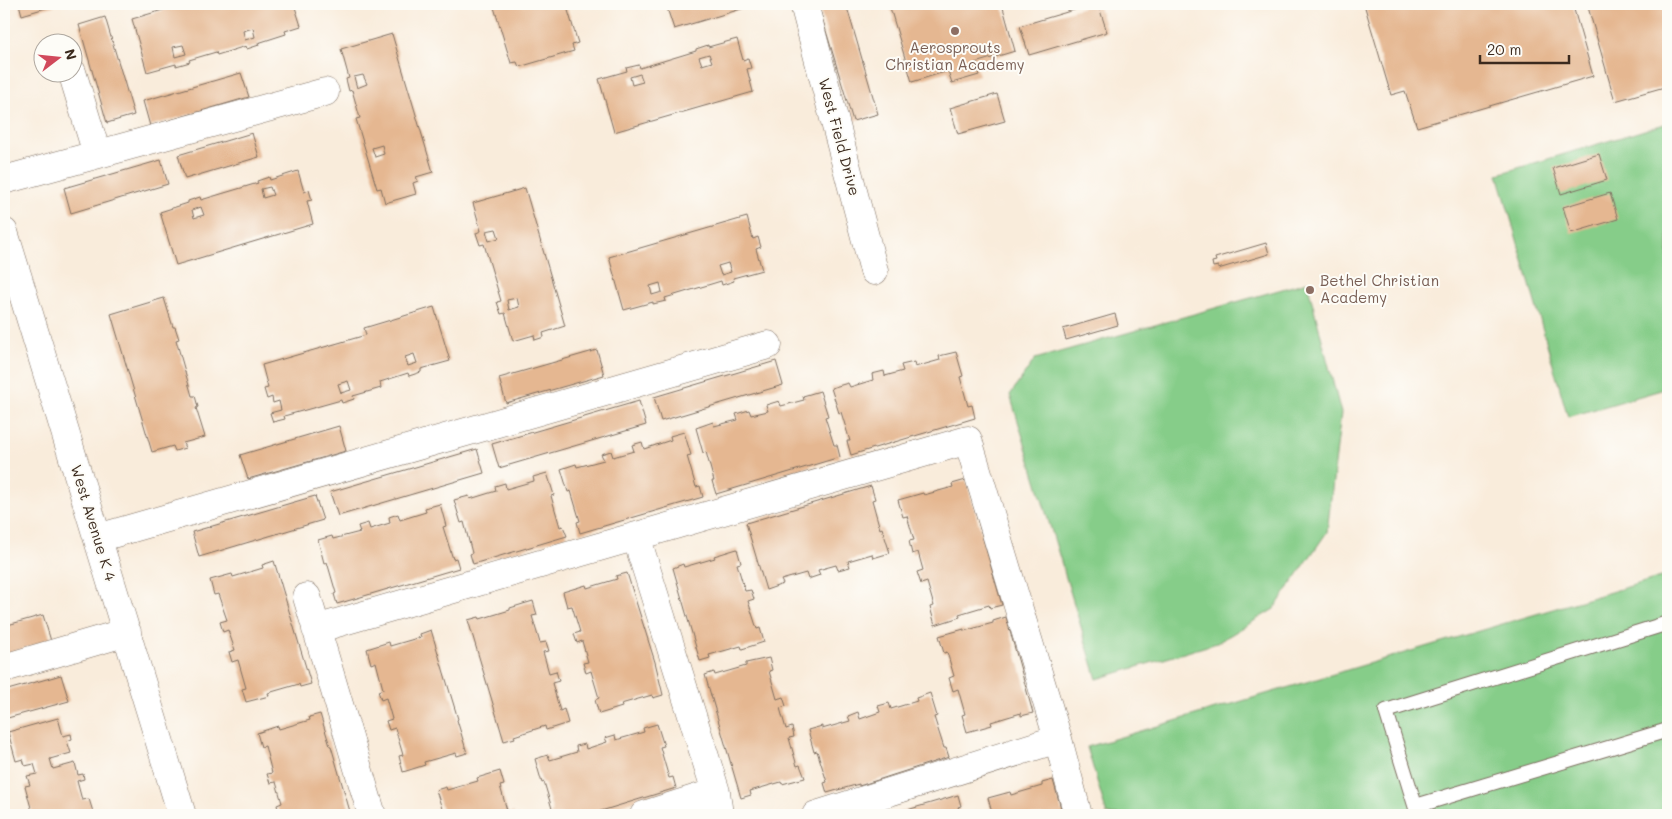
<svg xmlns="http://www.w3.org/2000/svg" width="1672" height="819" font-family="Mali,sans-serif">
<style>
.green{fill:#86cd89;stroke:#607c54}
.building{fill:#e5b791;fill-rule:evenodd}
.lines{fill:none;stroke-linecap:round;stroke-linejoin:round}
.service-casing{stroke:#7e6e60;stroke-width:16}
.minor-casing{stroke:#7e6e60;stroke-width:29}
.service{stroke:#fff;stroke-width:14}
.minor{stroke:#fff;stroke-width:28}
.education-dot{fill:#8d6e63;stroke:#fdfcf7;stroke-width:2}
.labels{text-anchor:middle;stroke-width:4;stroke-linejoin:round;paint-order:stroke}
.education-label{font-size:15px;fill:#785e54;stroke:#fdfcf7}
.street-label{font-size:15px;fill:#3b2a1e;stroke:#fdfcf7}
</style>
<rect width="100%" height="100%" fill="#fdfcf7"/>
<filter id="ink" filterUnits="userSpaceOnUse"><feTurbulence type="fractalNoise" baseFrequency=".02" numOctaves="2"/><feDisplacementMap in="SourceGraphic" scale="10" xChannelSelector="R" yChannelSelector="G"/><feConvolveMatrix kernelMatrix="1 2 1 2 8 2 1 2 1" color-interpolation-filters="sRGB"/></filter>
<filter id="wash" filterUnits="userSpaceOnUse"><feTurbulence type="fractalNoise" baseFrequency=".0096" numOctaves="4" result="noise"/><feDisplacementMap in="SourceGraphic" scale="20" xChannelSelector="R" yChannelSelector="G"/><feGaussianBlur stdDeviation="1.12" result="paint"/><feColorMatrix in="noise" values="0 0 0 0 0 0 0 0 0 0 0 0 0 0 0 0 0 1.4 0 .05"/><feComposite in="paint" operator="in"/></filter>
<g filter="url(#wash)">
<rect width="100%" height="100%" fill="#f9ecdb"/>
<path class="green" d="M 1668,123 L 1668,388 L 1568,417 L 1498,174 Z
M 1307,282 L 1341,413 L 1327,532 L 1274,609 L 1217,643 L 1097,679 L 1010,395 L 1035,359 Z
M 1668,575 L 1668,815 L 1107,815 L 1087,747 Z"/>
<g id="blocks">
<path class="building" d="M 19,4 L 59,4 L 22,15 Z
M 183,4 L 294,4 L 301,26 L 285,31 L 286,34 L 258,43 L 259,45 L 247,49 L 246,46 L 217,55 L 216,52 L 189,60 L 190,62 L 176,66 L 176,64 L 147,72 L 132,19 ZM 253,28 L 255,37 L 245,40 L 243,31 ZM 183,45 L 186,54 L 175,57 L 173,47 Z
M 493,4 L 566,4 L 578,43 L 572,45 L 574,51 L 519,67 L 517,62 L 511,63 Z
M 671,4 L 747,4 L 748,7 L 674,29 L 666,5 Z
M 818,4 L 846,4 L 878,114 L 853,121 Z
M 889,4 L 1002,4 L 1015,51 L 975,63 L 979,75 L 952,83 L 948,71 L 912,82 Z
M 1094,4 L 1098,4 L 1107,32 L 1029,55 L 1020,26 Z
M 1364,4 L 1579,4 L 1573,6 L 1593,76 L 1417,127 L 1405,91 L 1391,95 Z
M 1598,4 L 1668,4 L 1668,86 L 1615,101 L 1588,7 Z
M 105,17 L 134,115 L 107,123 L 79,25 Z
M 392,34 L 433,172 L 416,177 L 418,181 L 413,183 L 416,194 L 385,203 L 381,188 L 377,189 L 356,119 L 360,118 L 352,90 L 349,91 L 346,79 L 349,78 L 341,49 ZM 363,75 L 367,84 L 357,88 L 354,77 ZM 382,145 L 384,154 L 375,157 L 372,148 Z
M 737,39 L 743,60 L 748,58 L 751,68 L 747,69 L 753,92 L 614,132 L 599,79 L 627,71 L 626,68 L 639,65 L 640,68 L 696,51 L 696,49 L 708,45 L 708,47 ZM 709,54 L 712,62 L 702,65 L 699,57 ZM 640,74 L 643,82 L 632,85 L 630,77 Z
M 241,73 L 249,97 L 150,126 L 143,101 Z
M 997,94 L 1005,121 L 958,134 L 950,108 Z
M 252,133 L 259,157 L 185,179 L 178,155 Z
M 1599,154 L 1607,180 L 1561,194 L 1553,168 Z
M 161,160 L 168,184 L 71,213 L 64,188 Z
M 298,171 L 304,192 L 309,190 L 312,200 L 307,201 L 313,224 L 176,265 L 160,212 L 188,203 L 188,201 L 200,197 L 201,200 L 258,183 L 257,181 L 269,177 L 270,180 ZM 270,187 L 273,195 L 263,198 L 261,189 ZM 201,207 L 204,215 L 194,218 L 192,210 Z
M 525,188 L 565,326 L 543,333 L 544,337 L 535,340 L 534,335 L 513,341 L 505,313 L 501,314 L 497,302 L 501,301 L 484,244 L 480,245 L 476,233 L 481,231 L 473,203 ZM 496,229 L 499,238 L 489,241 L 486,231 ZM 517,298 L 519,307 L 509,310 L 507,300 Z
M 1610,193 L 1618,219 L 1571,233 L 1563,207 Z
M 747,217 L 753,239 L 758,237 L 761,247 L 756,249 L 762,270 L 733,278 L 734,281 L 722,285 L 721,281 L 665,298 L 666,301 L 653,304 L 653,302 L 624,310 L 609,257 ZM 728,263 L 731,272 L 721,275 L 718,266 ZM 660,283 L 662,292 L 652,295 L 650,286 Z
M 1266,243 L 1269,254 L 1218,269 L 1218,266 L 1213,267 L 1212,262 L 1216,261 L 1215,258 Z
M 164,298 L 173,327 L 175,327 L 179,339 L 176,340 L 192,396 L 195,396 L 198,407 L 196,408 L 205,437 L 183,443 L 185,448 L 175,451 L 173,446 L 152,452 L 111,314 Z
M 434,307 L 450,361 L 421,369 L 421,372 L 409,376 L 408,373 L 380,382 L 381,388 L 353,396 L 354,399 L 342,403 L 341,400 L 284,416 L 285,419 L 273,422 L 270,413 L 281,410 L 279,401 L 273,403 L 272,397 L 267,399 L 264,389 L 268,388 L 262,365 L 366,335 L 364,328 ZM 414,354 L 417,363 L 408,366 L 405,357 ZM 348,381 L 351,390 L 341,393 L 338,384 Z
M 1115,314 L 1118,325 L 1066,340 L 1063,329 Z
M 597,350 L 604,375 L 506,403 L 499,378 Z
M 956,352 L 963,376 L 960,377 L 968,406 L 972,405 L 975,418 L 851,455 L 847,441 L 850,441 L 841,412 L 839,413 L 831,388 L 848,383 L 850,387 L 873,380 L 872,374 L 884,371 L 885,376 L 903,371 L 901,365 L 914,362 L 915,367 L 940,360 L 939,356 Z
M 776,361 L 783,385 L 661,421 L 654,397 Z
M 820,391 L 828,416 L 825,417 L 834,445 L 837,445 L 840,457 L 716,494 L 712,481 L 714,481 L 706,452 L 703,453 L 696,428 L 713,422 L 714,426 L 738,420 L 736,414 L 749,410 L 751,415 L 768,411 L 766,405 L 779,401 L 781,406 L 804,400 L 803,396 Z
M 639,401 L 646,425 L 499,468 L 492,444 Z
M 339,426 L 346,451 L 248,479 L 240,455 Z
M 684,432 L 691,455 L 687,456 L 696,487 L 700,486 L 703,497 L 580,533 L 577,522 L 580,521 L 571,491 L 568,492 L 561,469 L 576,464 L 577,467 L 604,460 L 601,454 L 611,451 L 613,457 L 634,451 L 632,445 L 642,442 L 644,449 L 671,440 L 670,436 Z
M 477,449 L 484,473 L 338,516 L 330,492 Z
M 547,473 L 554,495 L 551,496 L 560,527 L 563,526 L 567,536 L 473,564 L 470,554 L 472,553 L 464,522 L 461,523 L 454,500 L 469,496 L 470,499 L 496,491 L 495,486 L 505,483 L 506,489 L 534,481 L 533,477 Z
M 966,480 L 1002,605 L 990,608 L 989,605 L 959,614 L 960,617 L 935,625 L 930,607 L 934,606 L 927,582 L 921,584 L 917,572 L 923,570 L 918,552 L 912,554 L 909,541 L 914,540 L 907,516 L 903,517 L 898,500 L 923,493 L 924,495 L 953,487 L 952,484 Z
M 871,486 L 875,499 L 872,500 L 880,529 L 882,528 L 890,553 L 873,558 L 872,554 L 848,561 L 850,567 L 838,570 L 836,565 L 818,570 L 820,575 L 808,579 L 806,573 L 781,580 L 783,584 L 766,590 L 746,523 Z
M 315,496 L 323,520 L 199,557 L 192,532 Z
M 440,504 L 446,526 L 443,527 L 453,559 L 456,558 L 459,568 L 337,604 L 334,594 L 336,593 L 327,562 L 324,563 L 318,540 L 332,536 L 333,539 L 360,532 L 358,526 L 368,523 L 370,529 L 390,523 L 389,517 L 398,514 L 400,520 L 426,512 L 425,508 Z
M 737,549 L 741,563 L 737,564 L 745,591 L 751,590 L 754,599 L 748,601 L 757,629 L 760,628 L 764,642 L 742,649 L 741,646 L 709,655 L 710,658 L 700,661 L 673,568 L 683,564 L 684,567 L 715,558 L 714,556 Z
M 274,561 L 311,684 L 300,687 L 299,684 L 268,693 L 269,696 L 246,702 L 242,689 L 246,688 L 238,660 L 232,662 L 229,652 L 235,650 L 228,630 L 223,632 L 220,622 L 227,620 L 218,594 L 214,595 L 210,580 L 232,574 L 233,577 L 263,568 L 262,565 Z
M 627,573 L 655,662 L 663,695 L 653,698 L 652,695 L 621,704 L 622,707 L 599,714 L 595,700 L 599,698 L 591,671 L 586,673 L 583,663 L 588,662 L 582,641 L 577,643 L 574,634 L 580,632 L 572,606 L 567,607 L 563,592 L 586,585 L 587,588 L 617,579 L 616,576 Z
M 533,601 L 537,615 L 532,616 L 540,643 L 546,642 L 549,651 L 543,652 L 549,673 L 556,671 L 559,681 L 552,683 L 560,711 L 564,709 L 568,723 L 546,730 L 545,726 L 514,736 L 515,738 L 504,741 L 468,620 L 479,617 L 480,619 L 510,610 L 510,608 Z
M 43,615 L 51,641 L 4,654 L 4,626 Z
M 1006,617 L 1033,713 L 1021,716 L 1021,713 L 991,722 L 992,725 L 967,732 L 962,715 L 965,714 L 958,689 L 953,691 L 949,678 L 954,676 L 947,652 L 944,653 L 939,636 L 964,629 L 964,631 L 993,623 L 993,621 Z
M 431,630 L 458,719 L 457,720 L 467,753 L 457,756 L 456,753 L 424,762 L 425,765 L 403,772 L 399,756 L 403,755 L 395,728 L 389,730 L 386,721 L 392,719 L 386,698 L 381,700 L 378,691 L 383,689 L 376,662 L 371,664 L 367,649 L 389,642 L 390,646 L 421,637 L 420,634 Z
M 769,658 L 772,670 L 769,671 L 777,699 L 783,697 L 786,706 L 780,708 L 786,729 L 792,727 L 794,737 L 789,738 L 797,766 L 800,765 L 805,778 L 782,784 L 781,782 L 750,791 L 751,795 L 741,798 L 705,675 L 714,672 L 715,675 L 746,666 L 746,663 Z
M 61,675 L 69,701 L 4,719 L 4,691 Z
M 930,693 L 937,716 L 934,717 L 944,748 L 946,748 L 949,757 L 859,786 L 859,784 L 827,793 L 824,783 L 827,782 L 817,751 L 814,752 L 808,730 L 822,726 L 822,729 L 850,721 L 848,716 L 858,712 L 860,719 L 880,712 L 878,706 L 889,703 L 891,709 L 917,701 L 916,698 Z
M 320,714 L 330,746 L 331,746 L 351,815 L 285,815 L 284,811 L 279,813 L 277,805 L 282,803 L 276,782 L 270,783 L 267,774 L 272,773 L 265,746 L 261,747 L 257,733 L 278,726 L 279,729 L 310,720 L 309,717 Z
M 58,718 L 63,736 L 71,734 L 72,739 L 67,741 L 71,753 L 50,759 L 53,769 L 75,763 L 78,775 L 83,774 L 84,779 L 77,781 L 82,800 L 89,799 L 94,815 L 41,815 L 40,813 L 33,815 L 25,786 L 30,785 L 27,776 L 37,774 L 34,764 L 25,766 L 23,759 L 16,761 L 8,732 Z
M 657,724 L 664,746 L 660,747 L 669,778 L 673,777 L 676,788 L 588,815 L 551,815 L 550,813 L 553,812 L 544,782 L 542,783 L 535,759 L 548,755 L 550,760 L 577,752 L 576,746 L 585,744 L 586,749 L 607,742 L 605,738 L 615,735 L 616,740 L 644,732 L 643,728 Z
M 500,771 L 504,785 L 500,786 L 508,814 L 513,812 L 514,815 L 444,815 L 436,790 L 446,787 L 447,790 L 478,781 L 477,778 Z
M 1053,780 L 1062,812 L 1064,811 L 1065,815 L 998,815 L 996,812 L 992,813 L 988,798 L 1010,792 L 1011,795 L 1042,786 L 1042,783 Z
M 958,795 L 961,806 L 958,807 L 961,815 L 890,815 Z"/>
</g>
</g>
<g filter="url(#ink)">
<use href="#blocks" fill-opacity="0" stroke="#7e6e60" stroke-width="1"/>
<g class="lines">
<defs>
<path id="service" d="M 1416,806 L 1668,730
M 1418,815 L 1386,711 L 1668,623"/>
<path id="minor" d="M 804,4 L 874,271
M 72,72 L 97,154
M 4,180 L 325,92
M 4,232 L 182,815
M 636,536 L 716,792 L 719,815
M 98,538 L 768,345
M 307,597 L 372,815
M 316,629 L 968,440 L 1058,739 L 1078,815
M 4,668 L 127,632
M 644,815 L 716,792
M 816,815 L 1058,739"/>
</defs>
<use href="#service" class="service-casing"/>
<use href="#minor" class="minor-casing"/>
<use href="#service" class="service"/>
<use href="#minor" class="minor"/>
</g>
</g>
<g class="education-dot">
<circle cx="955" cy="31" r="5"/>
<circle cx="1310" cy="290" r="5"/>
</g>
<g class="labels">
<g class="education-label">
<text x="955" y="53">Aerosprouts<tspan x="955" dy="17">Christian Academy</tspan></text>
<text x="1320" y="286" text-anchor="start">Bethel Christian<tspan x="1320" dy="17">Academy</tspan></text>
</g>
<g class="street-label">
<text transform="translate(839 137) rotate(75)" y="5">West Field Drive</text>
<text transform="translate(93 523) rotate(73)" y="5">West Avenue K 4</text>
</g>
</g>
<rect width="1672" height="819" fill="none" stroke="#fdfcf7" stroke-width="20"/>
<g transform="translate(58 58) rotate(74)"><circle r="24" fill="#fdfcf7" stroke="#afa8a0"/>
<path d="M0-4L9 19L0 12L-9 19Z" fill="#d1495b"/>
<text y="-8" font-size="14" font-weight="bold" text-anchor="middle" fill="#3b2a1e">N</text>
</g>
<path d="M1480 55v8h89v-8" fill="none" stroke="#3b2a1e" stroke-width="2.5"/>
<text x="1487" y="55" font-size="15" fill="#3b2a1e" stroke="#fdfcf7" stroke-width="4" paint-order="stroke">20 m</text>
</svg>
